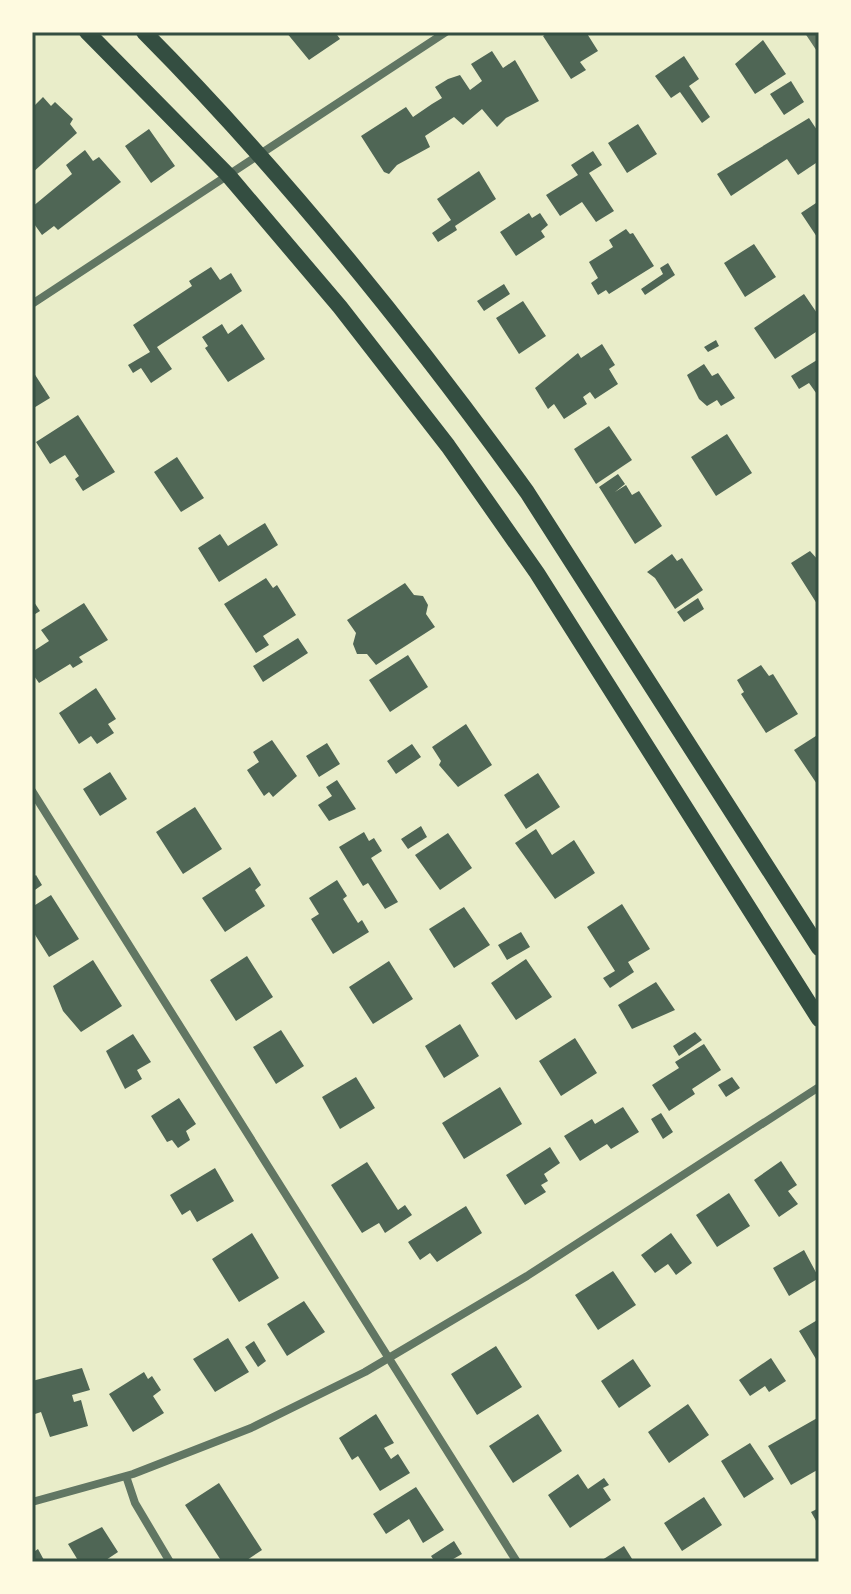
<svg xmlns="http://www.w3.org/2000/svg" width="851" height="1594" font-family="Merriweather,serif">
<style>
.building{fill:#4f6655}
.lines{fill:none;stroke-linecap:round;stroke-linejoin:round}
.minor{stroke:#617663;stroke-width:8}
.secondary{stroke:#344e41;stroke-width:16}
.neatline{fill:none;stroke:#344e41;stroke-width:3}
</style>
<rect width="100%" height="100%" fill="#e9edc9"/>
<path class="building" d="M 286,32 L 335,32 L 340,39 L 309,60 Z
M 549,32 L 586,32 L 598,51 L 580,62 L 586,70 L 571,79 L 543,36 Z
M 763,40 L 786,74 L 755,94 L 735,64 Z
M 492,51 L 503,68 L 515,60 L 539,101 L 506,118 L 497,127 L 482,109 L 463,125 L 454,117 L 425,136 L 430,147 L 397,165 L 389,174 L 384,172 L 361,136 L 406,107 L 413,117 L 432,104 L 442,98 L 435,87 L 448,79 L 460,75 L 470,90 L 482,81 L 471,64 Z
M 684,56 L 699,79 L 689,86 L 710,117 L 702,123 L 680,92 L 671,98 L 655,76 Z
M 791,81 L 804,102 L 784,115 L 770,94 Z
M 43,97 L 51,106 L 55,102 L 73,119 L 70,124 L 77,133 L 32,173 L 32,108 Z
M 809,118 L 819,133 L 819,161 L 798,175 L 787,159 L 731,196 L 717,174 Z
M 638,124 L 657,154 L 627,173 L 608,143 Z
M 149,129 L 175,166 L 151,183 L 125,146 Z
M 85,150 L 93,161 L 99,157 L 121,182 L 58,230 L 54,226 L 42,235 L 32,221 L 32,207 L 72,174 L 66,165 Z
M 593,151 L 602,165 L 589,173 L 614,211 L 596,222 L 582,202 L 560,216 L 546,195 L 578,175 L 571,165 Z
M 479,171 L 496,199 L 455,226 L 457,230 L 438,242 L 432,233 L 451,220 L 437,199 Z
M 819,201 L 819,240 L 801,213 Z
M 529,213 L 532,218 L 540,213 L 548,225 L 541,231 L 545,237 L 516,256 L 500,232 Z
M 626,229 L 630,234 L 633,233 L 654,266 L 609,294 L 606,290 L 598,295 L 591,283 L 598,278 L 589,262 L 613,247 L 609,240 Z
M 754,244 L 776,277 L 745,297 L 724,263 Z
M 668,263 L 675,275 L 645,295 L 641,289 L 663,274 L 660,268 Z
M 211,267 L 220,280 L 231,273 L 242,291 L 157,347 L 172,369 L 151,383 L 141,368 L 133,373 L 128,365 L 150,352 L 133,325 L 192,286 L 189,281 Z
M 504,284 L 510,294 L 484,311 L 477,301 Z
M 804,294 L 819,316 L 819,330 L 775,359 L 754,328 Z
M 523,301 L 546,336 L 519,354 L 496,318 Z
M 222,324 L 228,334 L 242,324 L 265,359 L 228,382 L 205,348 L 208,346 L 202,337 Z
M 716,340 L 719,346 L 708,352 L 704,347 Z
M 602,344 L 615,365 L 609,369 L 618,384 L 595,399 L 590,392 L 583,397 L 587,404 L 564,419 L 554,404 L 548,409 L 535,388 L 578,353 L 581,358 Z
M 817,360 L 819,363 L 819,397 L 809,383 L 799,389 L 791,376 Z
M 704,364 L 712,376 L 718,373 L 735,398 L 721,406 L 717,400 L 707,406 L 699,399 L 687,375 Z
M 32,370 L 50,398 L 32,409 Z
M 78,415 L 115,472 L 83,491 L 75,479 L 79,476 L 65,455 L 50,464 L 36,442 Z
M 609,426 L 632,460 L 596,484 L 574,449 Z
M 727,434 L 752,473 L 716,496 L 691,457 Z
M 177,457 L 204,498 L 181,512 L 154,472 Z
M 618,474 L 625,484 L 615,492 L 626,485 L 632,495 L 639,491 L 662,526 L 635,544 L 599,487 Z
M 265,523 L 278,545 L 219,582 L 198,548 L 220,534 L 228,546 Z
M 810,551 L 819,561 L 819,607 L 791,563 Z
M 672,554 L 677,561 L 682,558 L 703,590 L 675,609 L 655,578 L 647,572 Z
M 266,578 L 273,588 L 277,585 L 296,615 L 263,636 L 269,645 L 256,653 L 224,604 Z
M 405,583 L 414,595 L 423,596 L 428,605 L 426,614 L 435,627 L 376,665 L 367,654 L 357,654 L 353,644 L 356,633 L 347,620 Z
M 698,598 L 704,609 L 684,622 L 677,612 Z
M 32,599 L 40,611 L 32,616 Z
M 84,603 L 108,640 L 79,657 L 83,662 L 73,668 L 70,664 L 39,683 L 32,673 L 32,652 L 49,641 L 41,630 Z
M 298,638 L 308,653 L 263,682 L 253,666 Z
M 408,655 L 428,687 L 390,712 L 369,680 Z
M 761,665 L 769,676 L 773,674 L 798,714 L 766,733 L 741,694 L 744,692 L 737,680 Z
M 96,688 L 116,719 L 108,724 L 114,733 L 97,744 L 91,736 L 79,744 L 59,713 Z
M 466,724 L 492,765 L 458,787 L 439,765 L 441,761 L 432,747 Z
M 819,734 L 819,787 L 794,750 Z
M 272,740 L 297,776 L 273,797 L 269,792 L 264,796 L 247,770 L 259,762 L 253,752 Z
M 327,743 L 340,764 L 319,777 L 306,756 Z
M 412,744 L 421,757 L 396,774 L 387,761 Z
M 110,772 L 127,799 L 100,816 L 83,789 Z
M 538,773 L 560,807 L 526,829 L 504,795 Z
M 337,780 L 356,809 L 329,821 L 318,805 L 332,796 L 326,787 Z
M 195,807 L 222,849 L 183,874 L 156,832 Z
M 421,826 L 427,837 L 408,849 L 401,839 Z
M 536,829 L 552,855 L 574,840 L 595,873 L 555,899 L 515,843 Z
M 364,832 L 369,841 L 374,838 L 382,851 L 371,858 L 398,902 L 385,909 L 368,883 L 363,886 L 339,847 Z
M 448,833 L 472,868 L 440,890 L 415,855 Z
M 250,867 L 261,885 L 255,890 L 265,906 L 225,932 L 202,898 Z
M 36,875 L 42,885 L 32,892 L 32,878 Z
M 337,880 L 347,896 L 343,899 L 358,923 L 362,920 L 369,932 L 333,954 L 311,919 L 319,914 L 309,898 Z
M 51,895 L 79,939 L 49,957 L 32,930 L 32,907 Z
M 622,904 L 650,949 L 628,962 L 634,972 L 610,988 L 603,978 L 615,971 L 587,927 Z
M 464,907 L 490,945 L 454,968 L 429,929 Z
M 521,932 L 530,947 L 507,960 L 498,945 Z
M 247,956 L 273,997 L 236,1021 L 210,980 Z
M 526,959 L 552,997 L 516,1020 L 491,983 Z
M 93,960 L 122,1006 L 81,1032 L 63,1011 L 53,986 Z
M 389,961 L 413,999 L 373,1024 L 349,987 Z
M 656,982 L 675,1010 L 632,1029 L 618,1005 Z
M 460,1024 L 479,1056 L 444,1078 L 425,1046 Z
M 281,1030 L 304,1066 L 276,1084 L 253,1047 Z
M 695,1032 L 702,1040 L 679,1056 L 673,1046 Z
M 133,1034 L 151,1062 L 137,1070 L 142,1079 L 125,1089 L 106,1051 Z
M 575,1038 L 597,1073 L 561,1096 L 539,1061 Z
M 704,1044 L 721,1070 L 692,1089 L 695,1094 L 669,1111 L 652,1085 L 679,1068 L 675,1062 Z
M 356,1077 L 375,1108 L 340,1129 L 322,1097 Z
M 732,1077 L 740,1088 L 726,1097 L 718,1085 Z
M 500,1087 L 522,1124 L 464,1159 L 442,1123 Z
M 179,1098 L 196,1124 L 186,1131 L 190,1140 L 178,1148 L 172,1140 L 167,1142 L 151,1116 Z
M 623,1107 L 639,1132 L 611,1149 L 607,1144 L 580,1161 L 564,1136 L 592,1119 L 595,1124 Z
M 661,1113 L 673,1132 L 663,1139 L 651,1119 Z
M 550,1147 L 560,1163 L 544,1174 L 548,1181 L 541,1185 L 546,1192 L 525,1205 L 506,1175 Z
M 781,1161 L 797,1185 L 788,1191 L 798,1204 L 779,1217 L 754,1180 Z
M 367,1162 L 398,1210 L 405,1205 L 412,1215 L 385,1233 L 379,1223 L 362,1233 L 331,1185 Z
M 215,1168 L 234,1201 L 197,1222 L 190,1210 L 182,1215 L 170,1195 Z
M 729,1193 L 750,1226 L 717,1247 L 696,1215 Z
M 466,1206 L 482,1233 L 437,1262 L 430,1253 L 420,1260 L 408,1242 Z
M 252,1233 L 279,1278 L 239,1302 L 212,1259 Z
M 671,1233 L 692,1263 L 676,1275 L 668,1264 L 655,1273 L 641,1255 Z
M 804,1250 L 819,1278 L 789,1296 L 773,1268 Z
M 613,1271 L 636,1305 L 598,1330 L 575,1295 Z
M 304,1301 L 325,1332 L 287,1356 L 267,1324 Z
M 819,1319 L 819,1364 L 799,1331 Z
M 228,1338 L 249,1372 L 215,1392 L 193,1359 Z
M 254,1341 L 266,1361 L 258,1367 L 245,1347 Z
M 496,1346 L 522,1387 L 477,1415 L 451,1374 Z
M 771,1358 L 786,1381 L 769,1392 L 765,1386 L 750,1396 L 739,1380 Z
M 633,1359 L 651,1386 L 619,1408 L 601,1381 Z
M 82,1368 L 90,1390 L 72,1395 L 74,1402 L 81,1400 L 88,1426 L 50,1437 L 41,1412 L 35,1414 L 32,1381 Z
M 144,1372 L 148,1379 L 152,1376 L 161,1390 L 153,1396 L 164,1413 L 133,1432 L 109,1394 Z
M 688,1404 L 709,1435 L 669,1463 L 648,1432 Z
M 376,1414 L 394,1443 L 384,1448 L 391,1459 L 398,1454 L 410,1473 L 380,1491 L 358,1456 L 352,1460 L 339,1438 Z
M 538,1414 L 562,1451 L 513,1483 L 489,1446 Z
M 819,1417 L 819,1469 L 791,1485 L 768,1446 Z
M 750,1443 L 774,1479 L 744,1498 L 721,1461 Z
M 578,1474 L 588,1489 L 604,1478 L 609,1485 L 603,1488 L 611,1500 L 570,1528 L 548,1495 Z
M 219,1483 L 262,1550 L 244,1562 L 222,1562 L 185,1505 Z
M 416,1487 L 444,1530 L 423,1543 L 409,1519 L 386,1534 L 373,1514 Z
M 704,1497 L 722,1525 L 682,1551 L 664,1523 Z
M 819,1508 L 819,1526 L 811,1512 Z
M 102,1527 L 118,1552 L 103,1562 L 79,1562 L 68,1544 Z
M 454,1541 L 462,1554 L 448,1562 L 435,1562 L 431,1556 Z
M 624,1546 L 634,1562 L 599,1562 Z
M 38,1549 L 45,1562 L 32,1562 L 32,1553 Z"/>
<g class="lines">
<path class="minor" d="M 809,32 L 819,47
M 32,304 L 446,32
M 32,791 L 517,1562
M 126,1476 L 135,1503 L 170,1562
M 32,1502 L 133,1474 L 251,1428 L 365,1372 L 527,1276 L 819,1087"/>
<path class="secondary" d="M 87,32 L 228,175 L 340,307 L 448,446 L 537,573 L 819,1019
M 144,32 C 285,174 410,330 527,492 L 819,948"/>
</g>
<rect width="851" height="1594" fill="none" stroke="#fefae0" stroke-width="68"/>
<rect x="34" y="34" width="783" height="1526" class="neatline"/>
</svg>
